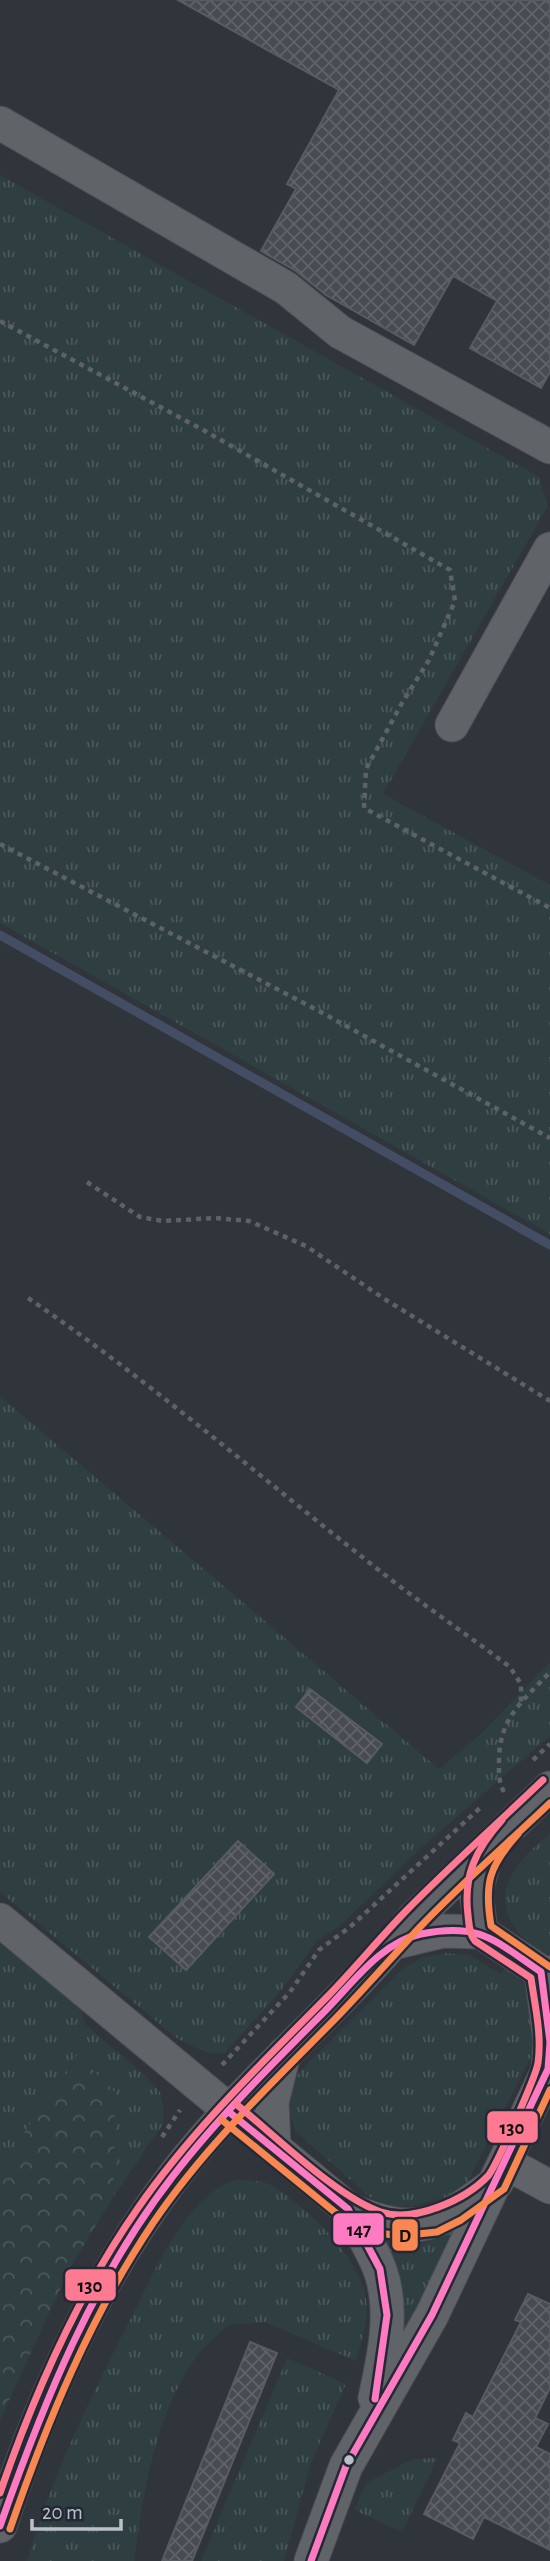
<svg xmlns="http://www.w3.org/2000/svg" width="550" height="2561" font-family="'Alegreya Sans',sans-serif">
<style>
.grass{fill:url(#grass-tufts)}
.forest{fill:url(#forest-crowns)}
.lines{fill:none;stroke-linecap:round;stroke-linejoin:round}
.stream{stroke:#434e64;stroke-width:9}
.building{fill:url(#building-cross-hatch);stroke:#585c62;stroke-width:2}
.minor-casing{stroke:#4c4f54;stroke-width:35}
.path{stroke:#5e6266;stroke-width:4.5;stroke-dasharray:5 5;stroke-linecap:butt}
.minor{stroke:#606368;stroke-width:33}
.bus-1-casing{stroke:#232a36;stroke-width:12}
.bus-2-casing{stroke:#232a36;stroke-width:12}
.bus-3-casing{stroke:#232a36;stroke-width:12}
.bus-1{stroke:#fe7ac1;stroke-width:7}
.bus-2{stroke:#f88751;stroke-width:7}
.bus-3{stroke:#fe7a93;stroke-width:7}
.bus-dot{fill:#bcc0ca;stroke:#232a36;stroke-width:2.5}
.line-badge{stroke:#232a36;stroke-width:2.5}
.pale-badge-label{font-size:19px;text-anchor:middle;font-weight:bold;fill:#111}
</style>
<defs>
<pattern id="grass-tufts" width="24" height="20" patternUnits="userSpaceOnUse" patternTransform="scale(1.75)"><rect width="24" height="20" fill="#2e3e41"/><path d="M3 7l-1-3M5 7V3M7 7l1-3M15 17l-1-3M17 17v-4M19 17l1-3" fill="none" stroke="#4a585b"/></pattern>
<pattern id="forest-crowns" width="20" height="18" patternUnits="userSpaceOnUse" patternTransform="scale(1.75)"><rect width="20" height="18" fill="#2e3e41"/><path d="M2 6a3 3 0 1 1 6 0M12 15a3 3 0 1 1 6 0" fill="none" stroke="#4a585b"/></pattern>
<pattern id="building-cross-hatch" width="8" height="8" patternUnits="userSpaceOnUse" patternTransform="scale(1.75)"><rect width="8" height="8" fill="#484b51"/><path d="M0 0l8 8M0 8l8-8" fill="none" stroke="#606369"/></pattern>
</defs>
<rect width="100%" height="100%" fill="#30343b"/>
<path class="grass" d="M 0,175 L 539,477 L 548,506 L 383,794 L 550,885 L 550,1234 L 0,923 Z
M 0,1396 L 439,1769 L 480,1735 L 550,1662 L 550,1736 L 421,1848 L 342,1924 L 316,1942 L 282,1989 L 224,2054 L 205,2052 L 178,2039 L 0,1892 Z
M 550,1833 L 550,1955 C 537,1950 524,1940 515,1928 C 488,1889 521,1858 550,1833 Z
M 0,1940 L 79,2005 L 86,2025 L 146,2076 L 160,2092 L 164,2110 L 163,2124 L 114,2196 L 115,2092 L 0,2181 Z
M 446,1953 L 469,1955 L 500,1974 L 506,1969 L 525,1984 L 533,1997 L 536,2047 L 467,2183 L 455,2194 L 410,2207 L 389,2206 L 372,2199 L 295,2131 L 289,2110 L 294,2080 L 300,2071 L 402,1969 L 421,1958 Z
M 234,2180 C 246,2180 260,2180 271,2185 C 302,2202 359,2258 365,2293 C 370,2317 363,2337 356,2361 L 265,2322 L 228,2325 C 217,2336 203,2347 194,2360 C 154,2419 144,2492 134,2561 L 27,2561 C 52,2475 92,2394 133,2314 C 151,2278 170,2234 199,2204 C 209,2193 220,2186 234,2180 Z
M 457,2226 L 405,2348 L 373,2234 Z
M 287,2358 L 346,2384 L 311,2463 L 284,2561 L 201,2561 Z
M 438,2458 L 402,2532 L 354,2510 L 366,2483 L 412,2459 Z"/>
<path class="forest" d="M 77,2055 L 115,2092 L 114,2196 L 70,2268 L 0,2420 L 0,2181 L 23,2134 Z"/>
<g class="lines">
<path class="stream" d="M 0,935 L 550,1245"/>
</g>
<path class="building" d="M 178,0 L 550,0 L 550,372 L 541,388 L 470,348 L 497,301 L 453,276 L 414,345 L 326,295 L 296,271 L 261,251 L 296,189 L 287,184 L 339,90 Z
M 310,1689 L 382,1744 L 367,1763 L 296,1707 Z
M 238,1841 L 274,1874 L 186,1970 L 149,1937 Z
M 528,2294 L 550,2304 L 550,2388 L 535,2418 L 548,2424 L 536,2447 L 550,2454 L 550,2550 L 484,2517 L 473,2539 L 424,2514 L 460,2443 L 453,2440 L 466,2413 L 473,2417 L 521,2322 L 515,2320 Z
M 250,2342 L 277,2353 L 192,2561 L 162,2561 Z"/>
<g class="lines">
<defs>
<path id="minor" d="M 0,123 L 286,288 L 340,332 L 550,447
M 452,725 L 550,549
M 0,1920 L 348,2209 C 417,2239 440,2225 497,2182
M 481,1932 L 476,1891 L 487,1851
M 393,1943 L 443,1931 L 481,1932 L 541,1972 L 550,1973
M 541,1972 L 550,2042 L 548,2069
M 274,2148 L 272,2102 L 284,2054
M 506,2163 L 550,2187
M 348,2209 C 359,2229 374,2251 381,2273 C 394,2313 384,2357 375,2398
M 0,2526 C 40,2403 95,2279 174,2176 C 245,2083 338,2010 412,1920 L 550,1788
M 311,2561 L 346,2466 L 432,2315 L 550,2066"/>
</defs>
<use href="#minor" class="minor-casing"/>
<path class="path" d="M 0,321 L 205,431 L 450,570 L 455,601 L 429,660 L 402,703 L 366,769 L 364,808 L 550,908
M 0,844 L 317,1010 L 550,1138
M 87,1182 L 140,1217 L 163,1221 L 215,1218 L 249,1221 L 306,1246 L 386,1300 L 550,1401
M 28,1298 C 157,1386 275,1490 398,1585 C 435,1613 473,1639 510,1667 L 521,1684 L 521,1703
M 533,1760 L 550,1744
M 504,1792 C 498,1781 499,1771 499,1759 C 500,1717 523,1701 550,1672
M 222,2065 L 290,1992 L 319,1950 L 350,1927 L 480,1808
M 162,2137 L 180,2110"/>
<use href="#minor" class="minor"/>
<defs>
<path id="bus-1" d="M 229,2112 L 348,2209 L 380,2269 L 387,2315 L 375,2399
M 0,2526 C 43,2404 93,2279 173,2176 C 217,2119 273,2063 324,2012 C 352,1984 381,1942 421,1934 C 481,1922 495,1941 541,1972 L 550,2042 L 548,2069 L 432,2315 L 346,2466 L 311,2561"/>
<path id="bus-2" d="M 518,1834 C 489,1866 484,1883 491,1926 L 550,1967
M 222,2120 L 342,2218 L 375,2232 L 398,2236 L 437,2232 L 461,2220 L 504,2189 L 550,2090
M 10,2529 C 47,2422 90,2317 153,2223 C 205,2146 272,2083 337,2017 C 365,1988 392,1957 420,1927 C 461,1884 507,1844 550,1803"/>
<path id="bus-3" d="M 236,2104 C 273,2134 338,2198 381,2212 C 414,2223 465,2200 488,2176 C 496,2167 536,2076 538,2063 C 542,2035 535,2006 531,1978 L 475,1941 C 469,1934 469,1924 468,1915 C 463,1875 476,1849 502,1820
M 0,2493 C 34,2394 78,2294 138,2208 C 193,2129 262,2063 329,1995 C 355,1968 379,1939 405,1912 C 449,1867 497,1824 543,1780"/>
</defs>
<use href="#bus-1" class="bus-1-casing"/>
<use href="#bus-2" class="bus-2-casing"/>
<use href="#bus-3" class="bus-3-casing"/>
<use href="#bus-1" class="bus-1"/>
<use href="#bus-2" class="bus-2"/>
<use href="#bus-3" class="bus-3"/>
</g>
<circle class="bus-dot" cx="349" cy="2460" r="6"/>
<g class="line-badge">
<rect x="486" y="2110" width="53" height="34" rx="7" fill="#fe7a93"/>
<rect x="332" y="2212" width="53" height="34" rx="7" fill="#fe7ac1"/>
<rect x="391" y="2218" width="28" height="34" rx="7" fill="#f88751"/>
<rect x="64" y="2268" width="53" height="34" rx="7" fill="#fe7a93"/>
</g>
<g class="pale-badge-label">
<text x="512" y="2134">130</text>
<text x="359" y="2236">147</text>
<text x="405" y="2242">D</text>
<text x="90" y="2292">130</text>
</g>
<path d="M32 2519v10h89v-10" fill="none" stroke="#bcc0ca" stroke-width="3.5"/>
<text x="42" y="2519" font-size="21" fill="#bcc0ca" stroke="#232a36" stroke-width="5" paint-order="stroke">20 m</text>
</svg>
